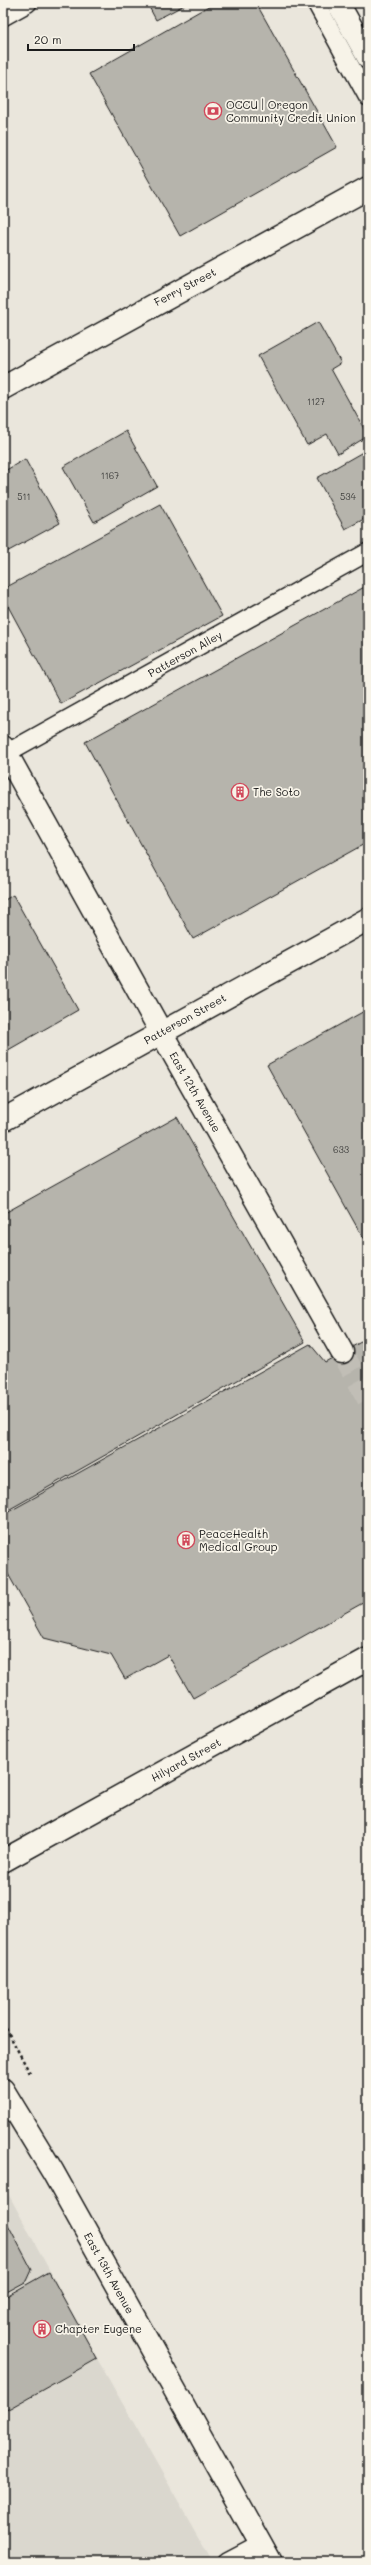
<svg xmlns="http://www.w3.org/2000/svg" width="371" height="2565" font-family="Mali,sans-serif">
<style>
.built{fill:#dad7ce}
.building{fill:#b6b4ac;stroke:#1c1c1c}
.lines{fill:none;stroke-linecap:round;stroke-linejoin:round}
.minor-tunnel{stroke:#c1beb6;stroke-width:22;stroke-dasharray:22 11;stroke-linecap:butt}
.service-casing{stroke:#1c1c1c;stroke-width:20}
.minor-casing{stroke:#1c1c1c;stroke-width:25}
.tertiary-casing{stroke:#1c1c1c;stroke-width:25}
.secondary-casing{stroke:#1c1c1c;stroke-width:25}
.primary-casing{stroke:#1c1c1c;stroke-width:25}
.path{stroke:#1c1c1c;stroke-width:2.5;stroke-dasharray:3 3;stroke-linecap:butt}
.service{stroke:#f7f3e8;stroke-width:17}
.minor{stroke:#f7f3e8;stroke-width:22}
.tertiary{stroke:#f7f3e8;stroke-width:22}
.secondary{stroke:#f7f3e8;stroke-width:22}
.primary{stroke:#f7f3e8;stroke-width:22}
.labels{text-anchor:middle;stroke-width:3.5;stroke-linejoin:round;paint-order:stroke}
.number-label{font-size:9px;fill:#424240}
.poi-label{font-size:11px;fill:#1c1c1c;stroke:#f7f3e8;text-anchor:start}
.street-label{font-size:11px;fill:#1c1c1c;stroke:#f7f3e8}
</style>
<rect width="100%" height="100%" fill="#eae6dc"/>
<filter id="ink" filterUnits="userSpaceOnUse"><feTurbulence type="fractalNoise" baseFrequency=".025" numOctaves="2"/><feDisplacementMap in="SourceGraphic" scale="8" xChannelSelector="R" yChannelSelector="G"/><feConvolveMatrix kernelMatrix="1 2 1 2 8 2 1 2 1" color-interpolation-filters="sRGB"/></filter>
<g filter="url(#ink)">
<path class="built" d="M 3,2184 L 99,2362 L 213,2562 L 3,2562 Z"/>
<path class="building" d="M 147,3 L 188,3 L 156,20 Z
M 214,3 L 256,3 L 337,147 L 180,236 L 89,74 Z
M 318,322 L 341,363 L 331,369 L 368,436 L 338,454 L 327,434 L 307,445 L 258,356 Z
M 126,431 L 157,486 L 94,522 L 63,467 Z
M 368,449 L 368,517 L 345,529 L 317,478 Z
M 25,459 L 60,523 L 3,554 L 3,472 Z
M 160,504 L 222,616 L 61,704 L 3,597 L 3,589 Z
M 368,585 L 368,842 L 193,939 L 85,742 Z
M 13,895 L 78,1010 L 3,1053 L 3,901 Z
M 368,1009 L 368,1236 L 363,1238 L 267,1065 Z
M 177,1117 L 305,1342 L 3,1513 L 3,1214 Z
M 368,1338 L 368,1600 L 193,1698 L 168,1655 L 125,1679 L 111,1655 L 44,1638 L 3,1565 L 3,1515 L 310,1344 L 325,1362 Z
M 3,2215 L 32,2270 L 27,2281 L 3,2294 Z
M 49,2272 L 97,2359 L 3,2412 L 3,2298 Z"/>
<g class="lines">
<path class="minor-tunnel" d="M 342,1352 L 368,1399"/>
<defs>
<path id="service" d="M 316,3 L 368,98
M 3,17 L 28,3
M 3,755 L 368,552
M 227,2562 L 261,2544"/>
<path id="minor" d="M 3,388 L 368,188
M 3,747 L 161,1032 L 342,1352"/>
<path id="tertiary" d="M 3,2090 L 53,2172 L 271,2562"/>
<path id="secondary" d="M 338,3 L 368,57"/>
<path id="primary" d="M 3,1120 L 368,919
M 3,1861 L 368,1659"/>
</defs>
<use href="#service" class="service-casing"/>
<use href="#minor" class="minor-casing"/>
<use href="#tertiary" class="tertiary-casing"/>
<use href="#secondary" class="secondary-casing"/>
<use href="#primary" class="primary-casing"/>
<path class="path" d="M 3,2023 L 31,2075"/>
<use href="#service" class="service"/>
<use href="#minor" class="minor"/>
<use href="#tertiary" class="tertiary"/>
<use href="#secondary" class="secondary"/>
<use href="#primary" class="primary"/>
</g>
</g>
<defs>
<symbol id="bank-ring" viewBox="-11 -11 22 22"><circle r="9.5" fill="#f7f3e8" stroke="#d1495b" stroke-width="1.5"/><path d="M-6-4H6V4H-6ZM0-2.3a2.3 2.3 0 1 0 0 4.6a2.3 2.3 0 1 0 0-4.6Z" fill="#d1495b"/></symbol>
<symbol id="building-ring" viewBox="-11 -11 22 22"><circle r="9.5" fill="#f7f3e8" stroke="#d1495b" stroke-width="1.5"/><path d="M-4-6H4V6H1V3H-1V6H-4ZM-2.5-4.3h1.7v1.8h-1.7ZM.8-4.3h1.7v1.8H.8ZM-2.5-1h1.7V.8h-1.7ZM.8-1h1.7V.8H.8Z" fill="#d1495b"/></symbol>
</defs>
<g fill-rule="evenodd">
<use href="#bank-ring" x="203" y="101" width="20" height="20"/>
<use href="#building-ring" x="230" y="782" width="20" height="20"/>
<use href="#building-ring" x="176" y="1530" width="20" height="20"/>
<use href="#building-ring" x="32" y="2319" width="20" height="20"/>
</g>
<g class="labels">
<g class="number-label">
<text x="316" y="405">1127</text>
<text x="110" y="479">1167</text>
<text x="24" y="500">511</text>
<text x="348" y="500">534</text>
<text x="341" y="1153">633</text>
</g>
<g class="poi-label">
<text x="226" y="109">OCCU | Oregon<tspan x="226" dy="13">Community Credit Union</tspan></text>
<text x="253" y="796">The Soto</text>
<text x="199" y="1538">PeaceHealth<tspan x="199" dy="13">Medical Group</tspan></text>
<text x="55" y="2333">Chapter Eugene</text>
</g>
<g class="street-label">
<text transform="translate(185 287) rotate(-28)" y="4">Ferry Street</text>
<text transform="translate(185 654) rotate(-29)" y="4">Patterson Alley</text>
<text transform="translate(185 1019) rotate(-29)" y="4">Patterson Street</text>
<text transform="translate(195 1092) rotate(60)" y="4">East 12th Avenue</text>
<text transform="translate(186 1760) rotate(-29)" y="4">Hilyard Street</text>
<text transform="translate(109 2273) rotate(61)" y="4">East 13th Avenue</text>
</g>
</g>
<rect width="371" height="2565" fill="none" stroke="#f7f3e8" stroke-width="16"/>
<rect x="8" y="8" width="355" height="2549" fill="none" stroke="#1c1c1c" stroke-width="1.5" filter="url(#ink)"/>
<path d="M28 44v6h106v-6" fill="none" stroke="#1c1c1c" stroke-width="2"/>
<text x="34" y="44" font-size="12" fill="#1c1c1c" stroke="#f7f3e8" stroke-width="3" paint-order="stroke">20 m</text>
</svg>
